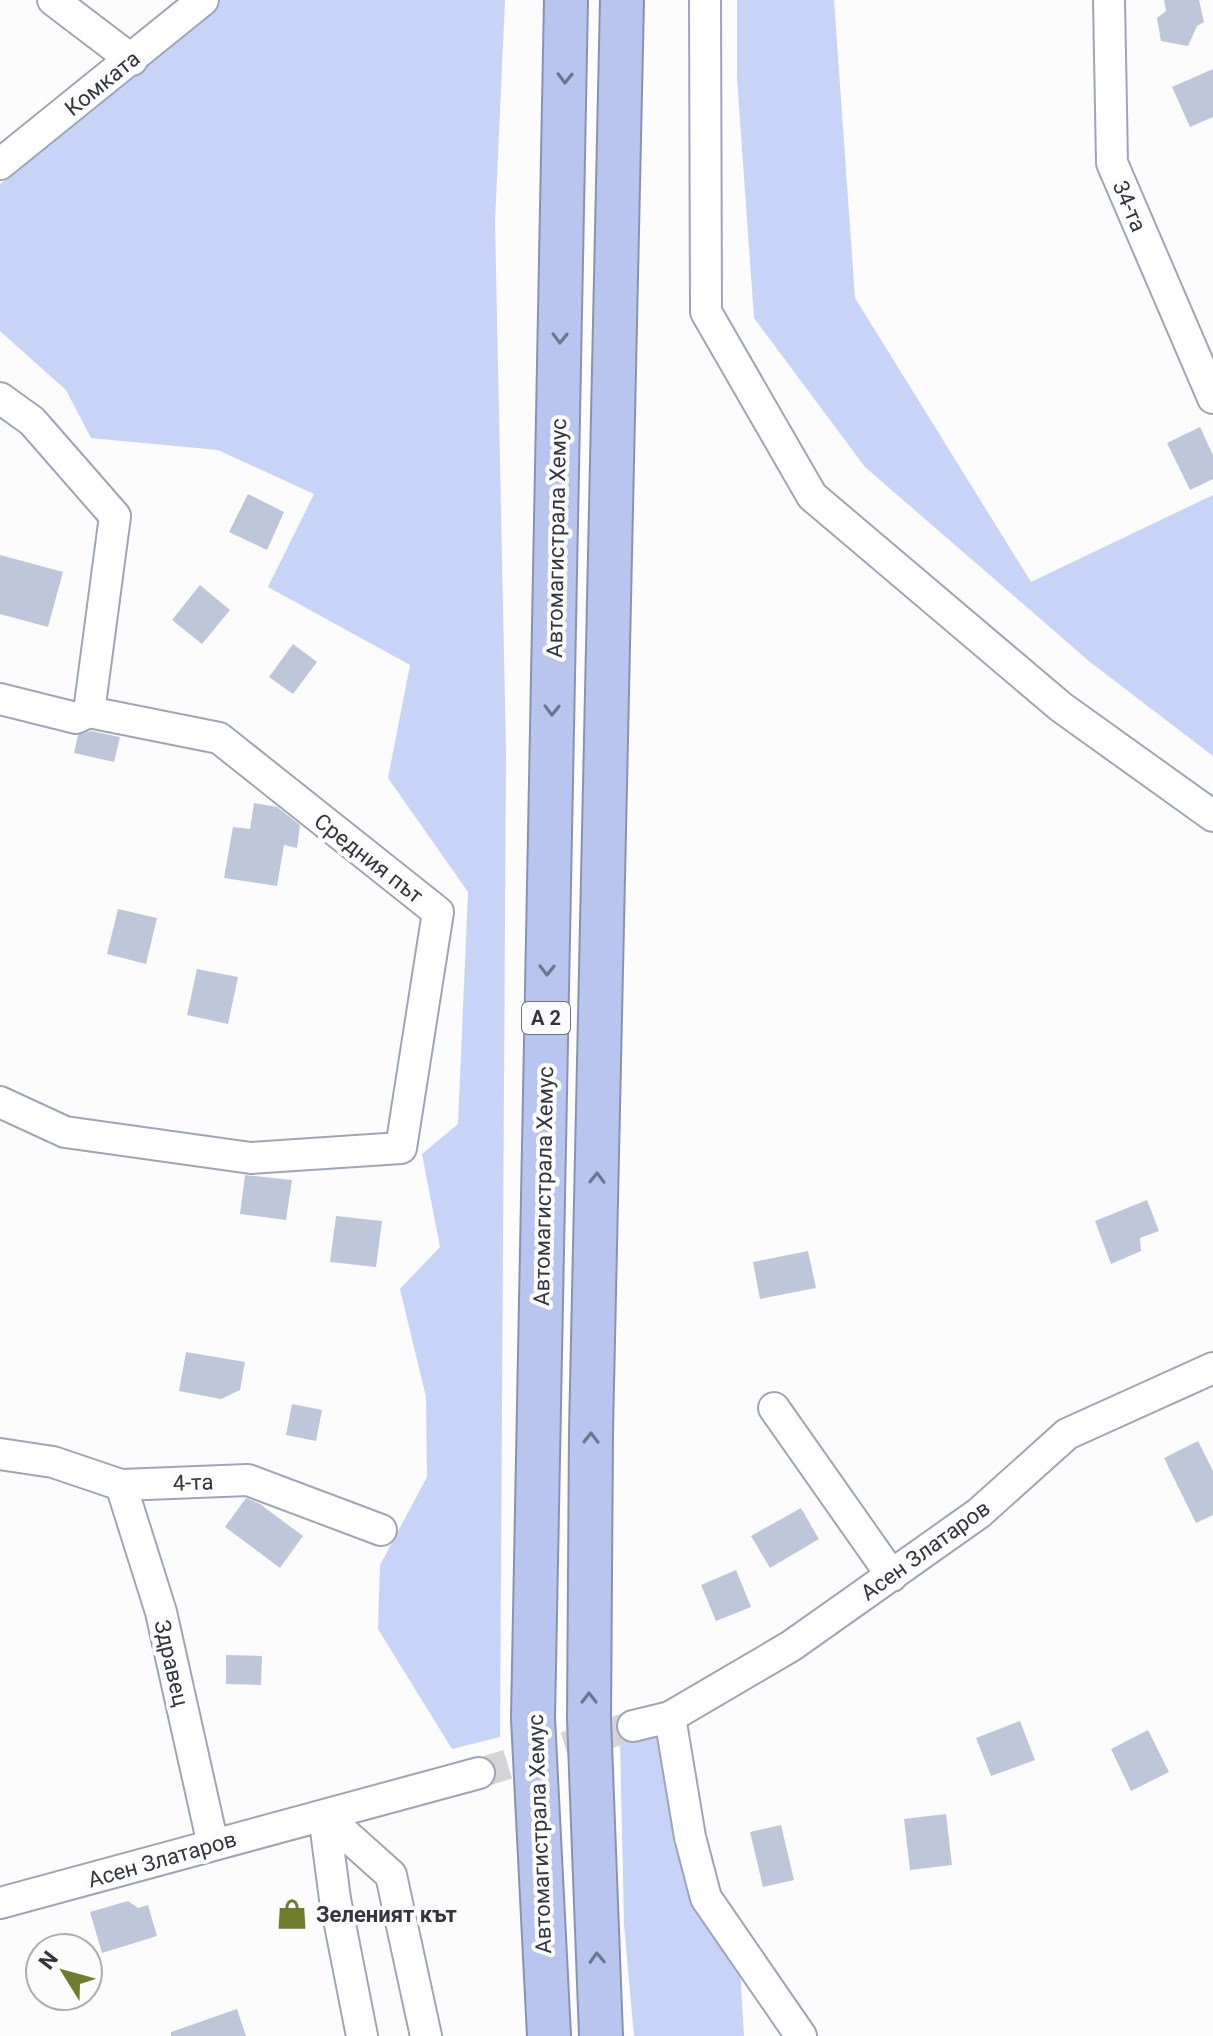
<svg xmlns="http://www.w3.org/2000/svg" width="1213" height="2036" font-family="Roboto,sans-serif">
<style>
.green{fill:#c7d4f8}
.building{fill:#bec6da}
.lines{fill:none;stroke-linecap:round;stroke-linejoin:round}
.minor-tunnel{stroke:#d4d4d6;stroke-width:30;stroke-dasharray:30 15;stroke-linecap:butt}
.minor-casing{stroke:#9ea5b9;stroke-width:34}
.highway-casing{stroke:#8993b1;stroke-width:46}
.minor{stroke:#fff;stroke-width:30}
.highway{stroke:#b7c5ef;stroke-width:42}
.oneway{stroke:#6e768e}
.labels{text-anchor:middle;stroke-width:8;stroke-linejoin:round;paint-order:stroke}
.shield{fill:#fcfcfc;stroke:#6f7177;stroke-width:2}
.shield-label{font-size:20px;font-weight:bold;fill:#33363e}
.street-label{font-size:22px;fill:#33363e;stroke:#fcfcfc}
.poi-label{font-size:22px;font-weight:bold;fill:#33363e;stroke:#fcfcfc;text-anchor:start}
</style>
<rect width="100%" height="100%" fill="#fcfcfc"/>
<path class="green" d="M 209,0 L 505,0 L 495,222 L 506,752 L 500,1737 L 452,1749 L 378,1629 L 380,1565 L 427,1477 L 426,1397 L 400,1289 L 440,1247 L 422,1154 L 458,1124 L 468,892 L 388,778 L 410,665 L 268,587 L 314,494 L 218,450 L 91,438 L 66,390 L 0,331 L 0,184 L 158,55 Z
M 737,0 L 834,0 L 855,298 L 1031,582 L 1213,495 L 1213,756 L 1090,662 L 865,467 L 754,318 L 737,78 Z
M 664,1723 L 739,1951 L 744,2036 L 634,2036 L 624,1924 L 620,1741 Z"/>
<path class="building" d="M 1164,0 L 1199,0 L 1204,22 L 1197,26 L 1188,46 L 1161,41 L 1157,18 L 1166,11 Z
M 1213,69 L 1213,117 L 1190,127 L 1172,87 Z
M 1200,427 L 1213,455 L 1213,479 L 1190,490 L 1167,443 Z
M 248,494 L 284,512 L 267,550 L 229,532 Z
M 0,555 L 63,572 L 48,627 L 0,614 Z
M 200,585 L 230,610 L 202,644 L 172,620 Z
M 293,644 L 317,662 L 293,694 L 269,677 Z
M 91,731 L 120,737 L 114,762 L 74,753 L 78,735 Z
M 254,803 L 277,807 L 300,825 L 297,848 L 284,845 L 277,886 L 224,878 L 233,827 L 250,829 Z
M 118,909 L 157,918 L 146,964 L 107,954 Z
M 197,969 L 238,977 L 228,1024 L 187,1015 Z
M 245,1175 L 292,1180 L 286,1220 L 240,1214 Z
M 1147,1200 L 1159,1231 L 1140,1238 L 1141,1251 L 1111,1264 L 1095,1221 Z
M 336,1216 L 382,1221 L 376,1267 L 330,1262 Z
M 808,1251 L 816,1288 L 760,1299 L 753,1262 Z
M 186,1352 L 245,1362 L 240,1390 L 221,1399 L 179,1391 Z
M 292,1404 L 322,1410 L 316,1441 L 286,1435 Z
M 1198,1441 L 1213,1471 L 1213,1515 L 1196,1523 L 1164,1458 Z
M 246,1498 L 260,1504 L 303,1536 L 280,1568 L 225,1527 Z
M 801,1508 L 819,1539 L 770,1568 L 751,1536 Z
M 736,1570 L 751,1607 L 716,1621 L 701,1585 Z
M 226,1655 L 262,1656 L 261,1685 L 226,1684 Z
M 1020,1721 L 1035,1760 L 991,1776 L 976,1738 Z
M 1148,1730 L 1169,1772 L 1131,1791 L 1111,1749 Z
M 946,1814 L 952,1865 L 910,1870 L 904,1819 Z
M 781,1825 L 794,1880 L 763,1887 L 750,1832 Z
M 128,1901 L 138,1908 L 148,1905 L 157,1936 L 102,1953 L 90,1912 Z
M 237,2009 L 246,2036 L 171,2036 L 171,2032 Z"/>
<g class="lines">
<path class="minor-tunnel" d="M 479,1773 L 633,1726"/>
<defs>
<path id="minor" d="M 53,0 L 132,60
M 705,0 L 706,312 L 812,496 L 1061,707 L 1213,816
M 1109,0 L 1112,163 L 1213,398
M 0,164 L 203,0
M 0,398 L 32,421 L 115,516 L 89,712 L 219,738 L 438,912 L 401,1148 L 251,1158 L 65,1132 L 0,1102
M 0,699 L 76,718 L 89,712
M 774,1408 L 892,1576
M 0,1454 L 53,1462 L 121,1485 L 248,1480 L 381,1530
M 121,1485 L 161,1612 L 213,1845
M 670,1717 L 690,1837 L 706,1898 L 801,2036
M 633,1726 L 670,1717 L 791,1646 L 979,1513 L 1067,1434 L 1213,1368
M 324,1815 L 391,1875 L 426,2036
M 324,1815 L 335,1899 L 362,2036
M 0,1903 L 479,1773"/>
<path id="highway" d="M 549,2036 L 533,1718 L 566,0
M 601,2036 L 589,1718 L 591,1432 L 622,0"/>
</defs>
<use href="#minor" class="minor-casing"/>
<use href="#highway" class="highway-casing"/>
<use href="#minor" class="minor"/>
<use href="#highway" class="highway"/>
</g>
<defs><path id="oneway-chevron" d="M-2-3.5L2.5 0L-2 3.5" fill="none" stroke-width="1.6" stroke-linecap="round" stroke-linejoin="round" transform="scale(2)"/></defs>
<g class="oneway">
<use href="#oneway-chevron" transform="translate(565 78) rotate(91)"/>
<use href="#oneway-chevron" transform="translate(560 338) rotate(91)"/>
<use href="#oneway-chevron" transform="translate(552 710) rotate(91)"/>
<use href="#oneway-chevron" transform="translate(547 970) rotate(91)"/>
<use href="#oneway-chevron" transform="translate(597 1178) rotate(-89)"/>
<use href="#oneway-chevron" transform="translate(591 1438) rotate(-89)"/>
<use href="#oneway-chevron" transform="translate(589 1698) rotate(-90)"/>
<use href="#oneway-chevron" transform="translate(597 1958) rotate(-92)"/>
</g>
<defs>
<symbol id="shop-bare" viewBox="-9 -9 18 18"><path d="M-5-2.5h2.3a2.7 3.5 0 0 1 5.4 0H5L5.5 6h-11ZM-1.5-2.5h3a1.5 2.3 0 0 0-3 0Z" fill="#6d7d2c" stroke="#fcfcfc" stroke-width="2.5" paint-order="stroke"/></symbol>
</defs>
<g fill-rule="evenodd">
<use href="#shop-bare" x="270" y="1892" width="44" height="44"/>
</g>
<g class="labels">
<rect class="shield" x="522" y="1002" width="48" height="32" rx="6"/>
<g class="shield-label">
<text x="546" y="1025">A 2</text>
</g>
<g class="street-label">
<text transform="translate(102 83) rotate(-39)" y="8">Комката</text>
<text transform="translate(1130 206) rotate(67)" y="8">34-та</text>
<text transform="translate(556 538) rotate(-89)" y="8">Автомагистрала Хемус</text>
<text transform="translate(369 858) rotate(38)" y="8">Средния път</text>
<text transform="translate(543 1186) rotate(-89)" y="8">Автомагистрала Хемус</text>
<text transform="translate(193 1482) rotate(-2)" y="8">4-та</text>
<text transform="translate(925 1550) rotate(-36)" y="8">Асен Златаров</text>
<text transform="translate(172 1663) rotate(77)" y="8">Здравец</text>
<text transform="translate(539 1834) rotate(-92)" y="8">Автомагистрала Хемус</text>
<text transform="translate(162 1859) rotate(-16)" y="8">Асен Златаров</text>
</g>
<g class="poi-label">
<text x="316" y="1922">Зеленият кът</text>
</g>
</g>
<g transform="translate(64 1972) rotate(307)"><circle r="38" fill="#fcfcfc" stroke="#acadb0" stroke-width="2"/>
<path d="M0-6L14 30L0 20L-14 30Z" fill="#6d7d2c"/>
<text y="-12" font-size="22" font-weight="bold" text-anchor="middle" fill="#33363e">N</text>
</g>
</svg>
